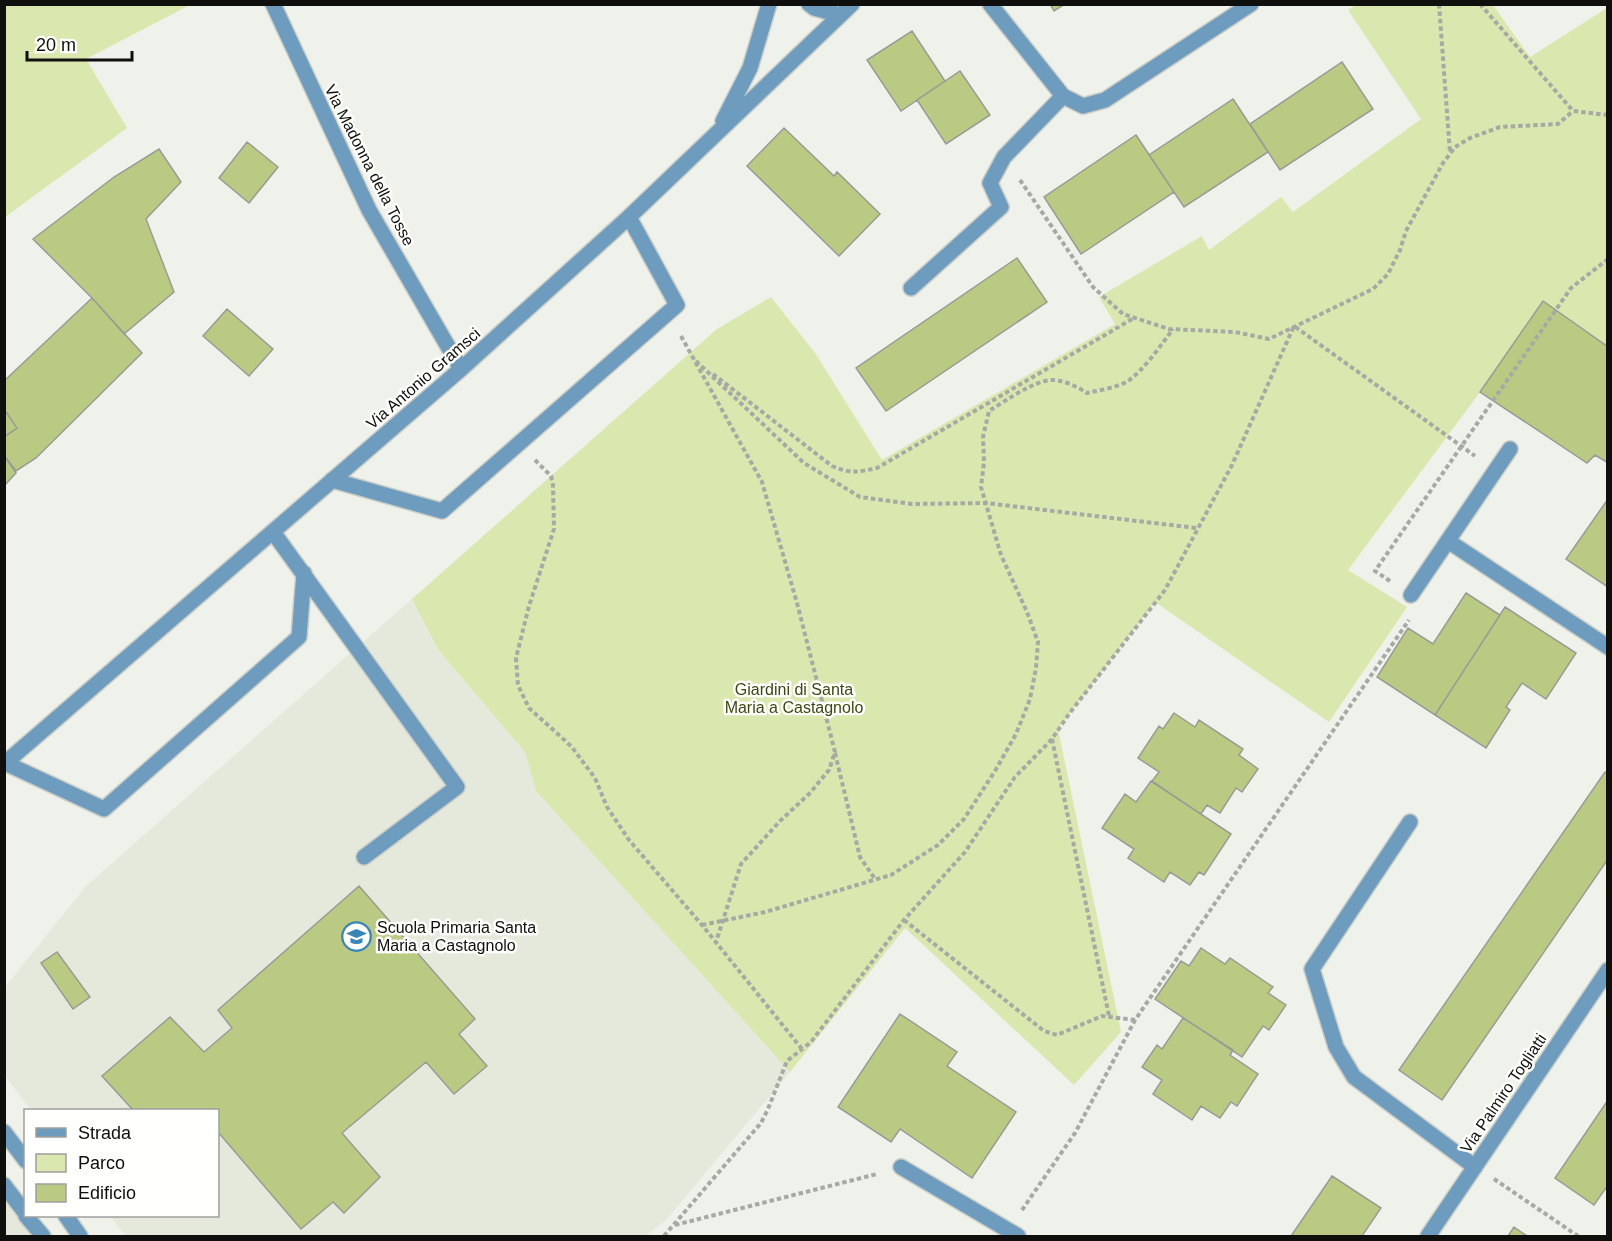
<svg xmlns="http://www.w3.org/2000/svg" width="1612" height="1241" font-family="Helvetica,sans-serif">
<style>
.built{fill:#e5e9db}
.green{fill:#dae7af}
.building{fill:#baca82;stroke:#999b95;stroke-width:1.5}
.lines{fill:none;stroke-linecap:round;stroke-linejoin:round}
.lane-casing{stroke:#cbcdc7;stroke-width:18}
.street-casing{stroke:#cbcdc7;stroke-width:18}
.path{stroke:#a7a9a4;stroke-width:4;stroke-dasharray:4.5 3;stroke-linecap:butt}
.lane{stroke:#6e9cbe;stroke-width:15}
.street{stroke:#6e9cbe;stroke-width:15}
.labels{text-anchor:middle;stroke-width:5;stroke-linejoin:round;paint-order:stroke}
.street-label{font-size:16px;fill:#0f0f0d;stroke:#fffffe}
.park-label{font-size:16px;fill:#3e4711;stroke:#fffffe}
.poi-label{font-size:16px;fill:#0f0f0d;stroke:#fffffe;text-anchor:start}
</style>
<rect width="100%" height="100%" fill="#eff1eb"/>
<path class="built" d="M 412,599 L 438,651 L 525,752 L 536,791 L 790,1072 L 667,1219 L 646,1236 L 126,1236 L 110,1216 L 218,1216 L 218,1110 L 31,1110 L 5,1076 L 5,987 L 86,886 Z
M 4,1185 L 43,1236 L 5,1236 Z"/>
<path class="green" d="M 5,4 L 190,5 L 86,59 L 127,128 L 5,217 Z
M 1356,5 L 1493,5 L 1530,57 L 1607,8 L 1607,347 L 1480,392 L 1348,570 L 1407,607 L 1329,722 L 1155,602 L 1058,729 L 1121,1032 L 1074,1085 L 905,928 L 790,1072 L 536,791 L 525,752 L 438,650 L 412,599 L 717,329 L 771,297 L 815,353 L 882,460 L 1115,324 L 1099,297 L 1202,236 L 1209,250 L 1281,197 L 1293,212 L 1421,119 L 1348,10 Z"/>
<path class="building" d="M 1050,4 L 1065,4 L 1054,11 Z
M 912,31 L 945,81 L 901,111 L 867,60 Z
M 1342,62 L 1373,109 L 1280,170 L 1250,124 Z
M 960,71 L 990,115 L 946,144 L 917,100 Z
M 1233,99 L 1268,152 L 1184,207 L 1149,155 Z
M 784,128 L 834,176 L 837,172 L 880,214 L 839,256 L 747,166 Z
M 1136,135 L 1174,192 L 1081,254 L 1044,197 Z
M 247,142 L 278,167 L 249,203 L 219,178 Z
M 159,149 L 181,182 L 146,219 L 174,292 L 124,334 L 92,298 L 33,239 L 114,177 Z
M 1017,258 L 1047,302 L 886,411 L 856,368 Z
M 92,298 L 142,353 L 36,458 L 16,471 L 4,455 L 4,437 L 17,428 L 4,409 L 4,381 Z
M 1543,301 L 1608,347 L 1608,463 L 1595,455 L 1587,463 L 1480,392 Z
M 227,309 L 273,349 L 249,376 L 203,336 Z
M 4,409 L 17,428 L 4,437 Z
M 4,455 L 16,473 L 4,486 Z
M 1608,499 L 1608,587 L 1566,559 Z
M 1466,593 L 1500,615 L 1435,715 L 1377,677 L 1408,628 L 1433,644 Z
M 1505,607 L 1576,653 L 1546,699 L 1522,683 L 1506,707 L 1510,710 L 1486,748 L 1435,715 Z
M 1174,713 L 1195,727 L 1199,720 L 1243,749 L 1239,755 L 1258,769 L 1242,792 L 1236,788 L 1220,813 L 1207,805 L 1201,814 L 1152,781 L 1159,772 L 1138,758 L 1159,726 L 1163,729 Z
M 1605,772 L 1608,774 L 1608,859 L 1442,1100 L 1399,1070 Z
M 1151,781 L 1231,834 L 1204,875 L 1199,872 L 1190,885 L 1170,872 L 1164,882 L 1128,858 L 1134,849 L 1102,828 L 1125,794 L 1136,802 Z
M 359,886 L 475,1019 L 459,1034 L 487,1066 L 454,1094 L 426,1062 L 342,1133 L 380,1177 L 344,1213 L 333,1202 L 301,1229 L 218,1132 L 218,1110 L 133,1110 L 102,1076 L 170,1017 L 204,1052 L 232,1028 L 218,1010 Z
M 1201,948 L 1225,964 L 1230,958 L 1273,987 L 1268,993 L 1286,1005 L 1269,1030 L 1263,1026 L 1242,1057 L 1155,999 L 1181,961 L 1189,966 Z
M 57,952 L 90,997 L 73,1009 L 41,963 Z
M 900,1014 L 957,1052 L 947,1066 L 1016,1112 L 972,1178 L 900,1129 L 891,1142 L 838,1107 Z
M 1183,1018 L 1233,1050 L 1230,1055 L 1258,1074 L 1237,1106 L 1231,1102 L 1220,1118 L 1201,1106 L 1192,1120 L 1153,1094 L 1162,1080 L 1142,1067 L 1157,1045 L 1162,1049 Z
M 1608,1100 L 1608,1185 L 1594,1205 L 1555,1178 Z
M 1332,1176 L 1381,1208 L 1362,1236 L 1291,1236 Z
M 1514,1227 L 1527,1236 L 1508,1236 Z"/>
<g class="lines">
<defs>
<path id="lane" d="M 332,480 L 442,511 L 677,305 L 629,217
M 273,532 L 457,787 L 364,857
M 5,763 L 104,809 L 299,637 L 304,573"/>
<path id="street" d="M 273,4 L 369,210 L 461,369
M 809,4 L 814,8 L 840,15
M 990,4 L 1063,96 L 1083,106 L 1105,100 L 1251,4
M 723,121 L 750,68 L 769,4
M 911,288 L 1001,207 L 990,183 L 1004,157 L 1063,96
M 1448,541 L 1608,647
M 1411,595 L 1510,449
M 4,764 L 461,369 L 629,217 L 852,4
M 1410,822 L 1312,969 L 1336,1047 L 1354,1077 L 1475,1167
M 4,1132 L 26,1161
M 901,1167 L 1018,1236
M 4,1185 L 26,1214
M 26,1216 L 43,1236
M 66,1216 L 80,1236
M 1428,1236 L 1608,970"/>
</defs>
<use href="#lane" class="lane-casing"/>
<use href="#street" class="street-casing"/>
<path class="path" d="M 1439,4 L 1450,153
M 1480,4 L 1573,111 L 1608,115
M 1020,180 L 1093,287 L 1123,314 L 1169,329 L 1235,332 L 1269,339 L 1373,289 L 1388,274 L 1400,250 L 1406,231 L 1443,163 L 1455,147 L 1470,138 L 1500,127 L 1558,124 L 1573,111
M 681,336 L 762,482 L 797,603 L 835,752 L 829,770 L 810,793 L 780,821 L 741,864 L 716,942
M 696,361 L 804,463 L 860,497 L 912,504 L 986,503 L 1196,528
M 713,374 L 832,466 C 851,474 858,472 877,468 L 1134,318
M 535,460 L 551,476 L 553,485 L 554,529 L 529,606 L 516,658 L 518,685 L 529,708 L 571,746 L 595,778 L 607,807 L 629,840 L 702,925 L 802,1049
M 1390,581 L 1375,571 L 1571,288 L 1608,259
M 1052,739 L 1109,1016
M 835,753 L 860,857 L 875,879
M 904,920 L 1044,1031 L 1057,1035 L 1102,1016 L 1135,1020
M 702,925 L 765,912 L 891,875 L 938,845 L 964,819 L 995,771 L 1016,734 L 1030,699 L 1036,668 L 1038,642 L 1027,612 L 1001,555 L 981,487 L 984,462 L 983,437 L 989,411 C 1005,401 1028,385 1045,381 C 1059,377 1076,386 1087,393 C 1100,390 1116,388 1128,381 C 1143,371 1162,344 1173,329
M 1494,1179 L 1578,1236
M 1022,1210 L 1075,1133 L 1135,1020 L 1409,620
M 675,1225 L 877,1174
M 664,1236 L 761,1123 L 768,1109 L 787,1061 L 811,1042 L 904,920 L 965,852 L 1015,777 L 1052,739 L 1069,714 L 1165,590 L 1232,465 L 1294,326 L 1475,456"/>
<use href="#lane" class="lane"/>
<use href="#street" class="street"/>
</g>
<defs>
<symbol id="school-ring" viewBox="-11 -11 22 22"><circle r="9.5" fill="#fffffe" stroke="#3885b8" stroke-width="1.5"/><path d="M0-5L7-2L0 1L-7-2ZM-4 1L0 2.5L4 1V4Q0 6-4 4Z" fill="#3885b8"/></symbol>
</defs>
<g fill-rule="evenodd">
<use href="#school-ring" x="340" y="920" width="33" height="33"/>
</g>
<g class="labels">
<g class="street-label">
<text transform="translate(370 165) rotate(63)" y="6">Via Madonna della Tosse</text>
<text transform="translate(423 378) rotate(-41)" y="6">Via Antonio Gramsci</text>
<text transform="translate(1503 1093) rotate(-56)" y="6">Via Palmiro Togliatti</text>
</g>
<g class="park-label">
<text x="794" y="695">Giardini di Santa<tspan x="794" dy="18">Maria a Castagnolo</tspan></text>
</g>
<g class="poi-label">
<text x="377" y="933">Scuola Primaria Santa<tspan x="377" dy="18">Maria a Castagnolo</tspan></text>
</g>
</g>
<rect width="1612" height="1241" fill="none" stroke="#0f0f0d" stroke-width="12"/>
<rect x="24" y="1109" width="195" height="108" fill="#fffffe" stroke="#9f9f9e" stroke-width="1.5"/>
<rect x="36" y="1128" width="30" height="9" fill="#6e9cbe" stroke="#9f9f9e" stroke-width="1.5"/>
<text x="78" y="1139" font-size="18" fill="#0f0f0d">Strada</text>
<rect x="36" y="1154" width="30" height="18" fill="#dae7af" stroke="#9f9f9e" stroke-width="1.5"/>
<text x="78" y="1169" font-size="18" fill="#0f0f0d">Parco</text>
<rect x="36" y="1184" width="30" height="18" fill="#baca82" stroke="#9f9f9e" stroke-width="1.5"/>
<text x="78" y="1199" font-size="18" fill="#0f0f0d">Edificio</text>
<path d="M27 51v9h105v-9" fill="none" stroke="#0f0f0d" stroke-width="3"/>
<text x="36" y="51" font-size="18" fill="#0f0f0d" stroke="#fffffe" stroke-width="4.5" paint-order="stroke">20 m</text>
</svg>
